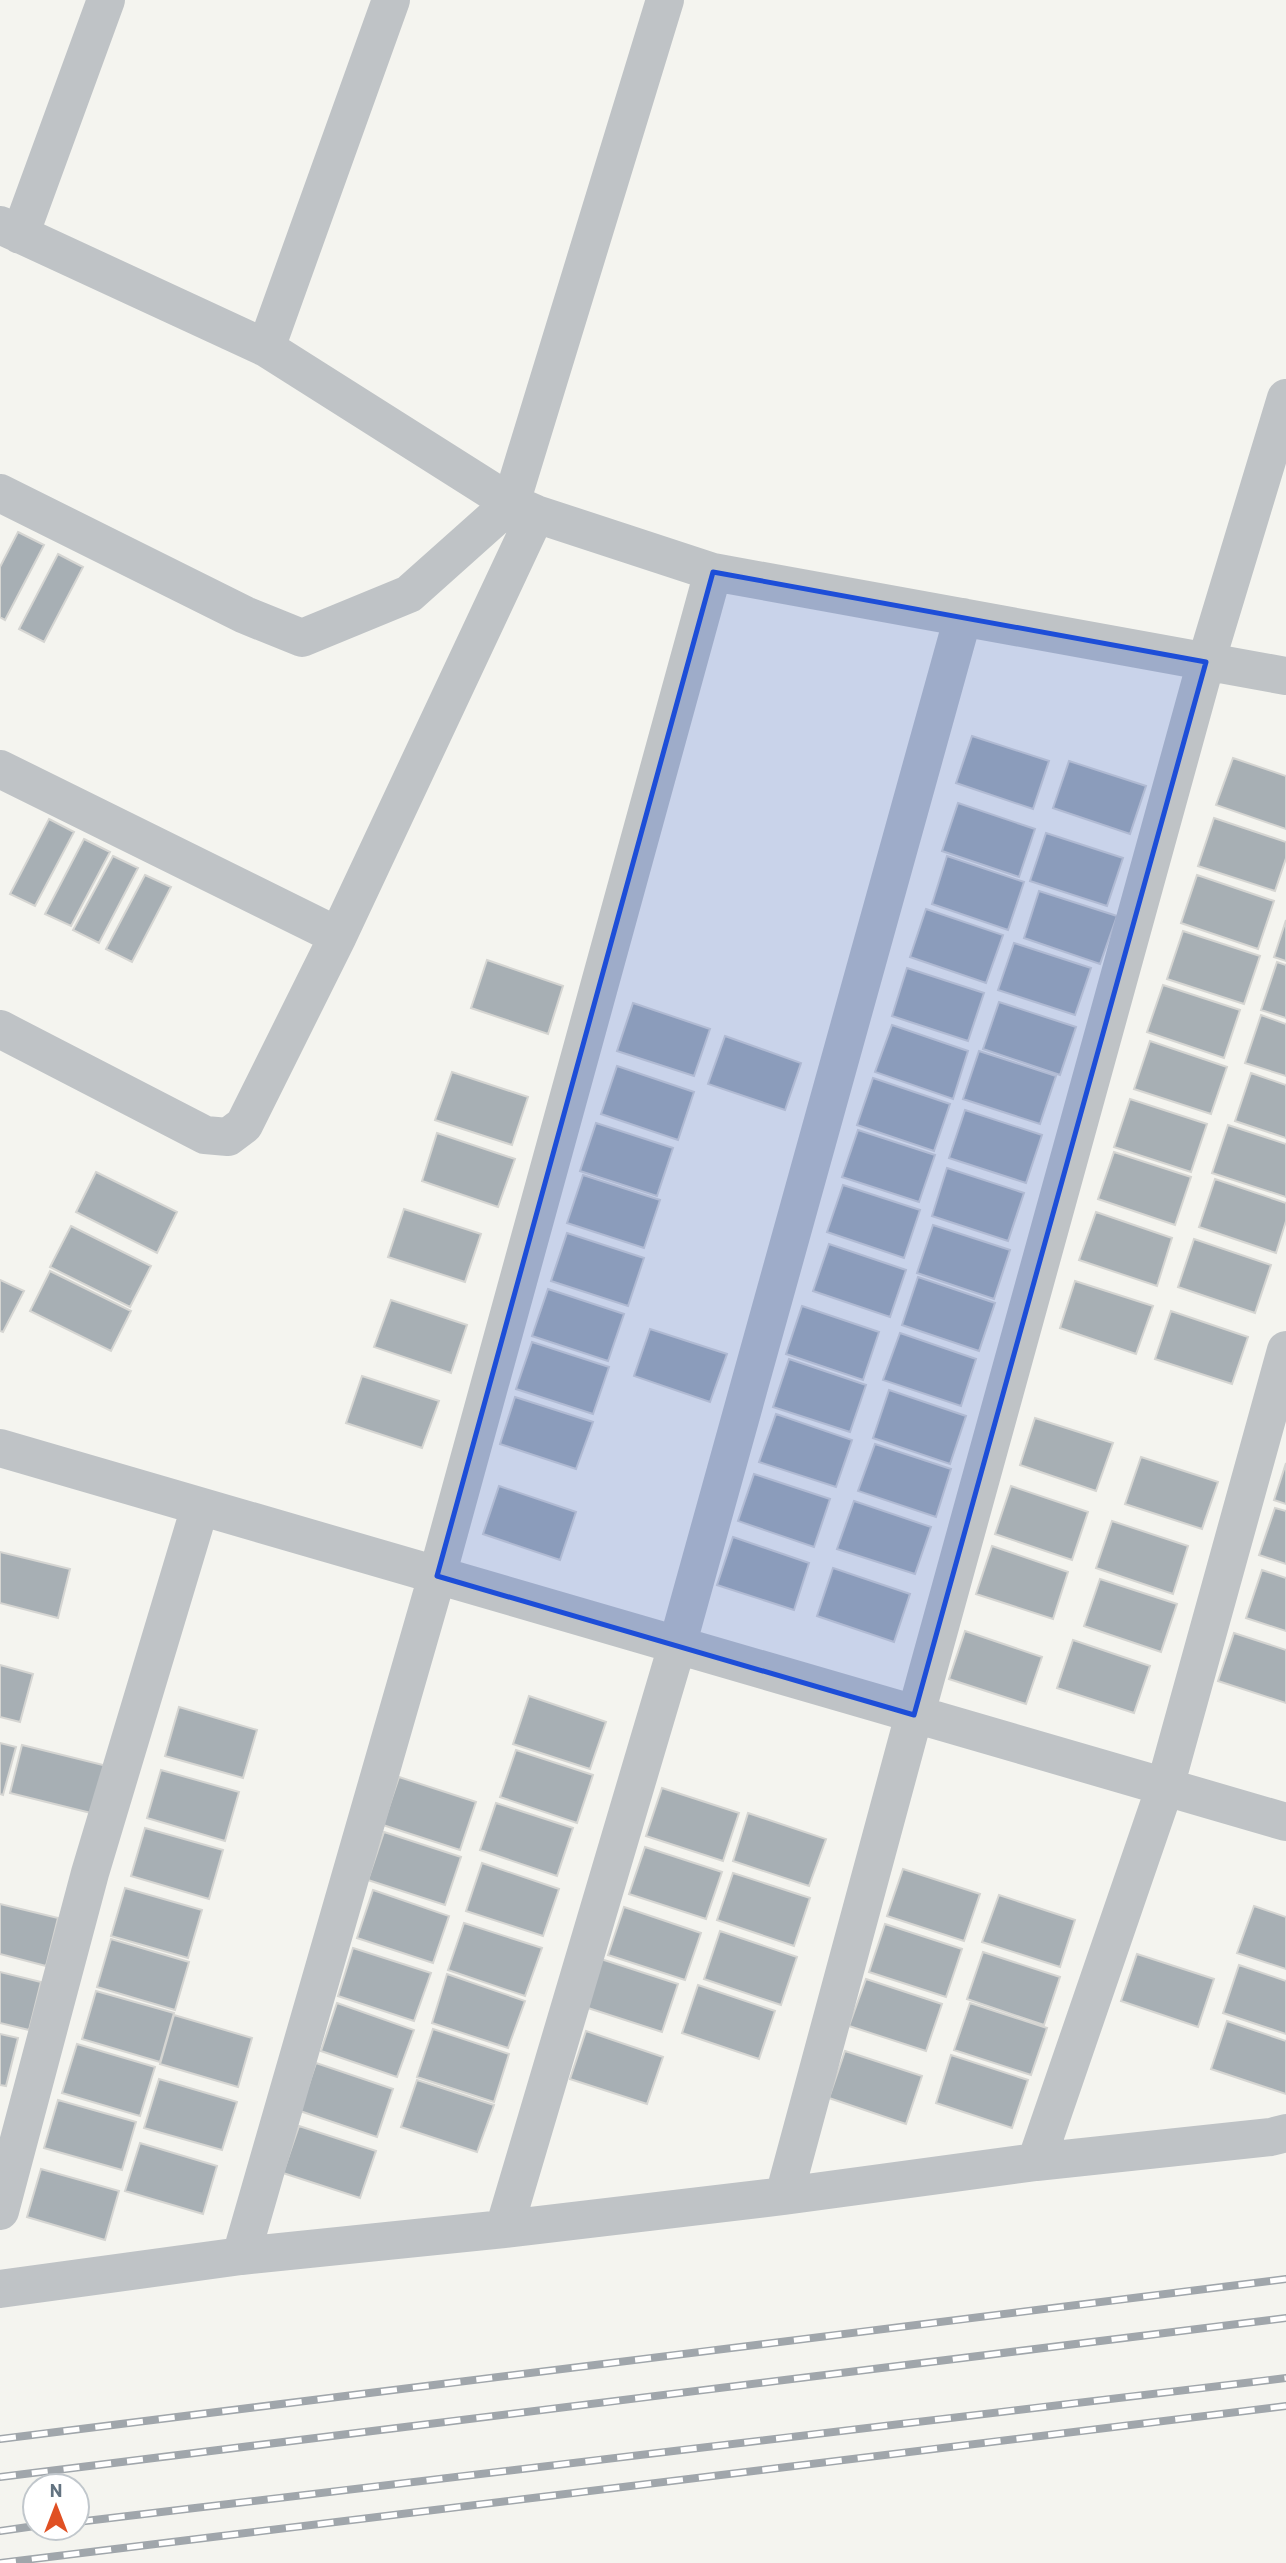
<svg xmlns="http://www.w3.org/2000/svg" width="1286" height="2563" font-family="Barlow,sans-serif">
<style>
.building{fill:#a7afb4;stroke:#d5d5d2;stroke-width:2}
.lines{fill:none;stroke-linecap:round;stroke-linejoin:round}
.minor{stroke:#bfc3c6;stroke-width:38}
.rail-casing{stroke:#a0a6ab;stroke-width:8}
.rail{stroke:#fff;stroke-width:5;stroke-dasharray:16;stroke-linecap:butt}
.marked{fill:#1d4ed8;fill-opacity:0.2;stroke:#1d4ed8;stroke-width:5;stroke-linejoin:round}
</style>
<rect width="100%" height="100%" fill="#f4f4ef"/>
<path class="building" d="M 18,532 L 44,545 L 5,620 L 0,617 L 0,567 Z
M 58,554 L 83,567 L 44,642 L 19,629 Z
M 972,736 L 1049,761 L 1033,809 L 956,783 Z
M 1233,758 L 1286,776 L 1286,829 L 1216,805 Z
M 1069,761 L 1146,786 L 1130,834 L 1053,808 Z
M 958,803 L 1035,829 L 1019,877 L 942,851 Z
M 1214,818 L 1286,842 L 1286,858 L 1275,891 L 1198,866 Z
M 49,819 L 74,832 L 35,906 L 10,894 Z
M 1046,833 L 1123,858 L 1107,906 L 1030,881 Z
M 84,839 L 110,852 L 71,926 L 45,914 Z
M 113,856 L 138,868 L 99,943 L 73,930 Z
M 947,856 L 1024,882 L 1008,930 L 932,904 Z
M 145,875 L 171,887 L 132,962 L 106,949 Z
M 1197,875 L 1274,901 L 1258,949 L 1181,923 Z
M 1039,891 L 1117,916 L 1100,964 L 1024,938 Z
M 926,909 L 1003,935 L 986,983 L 910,957 Z
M 1286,920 L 1286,961 L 1274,957 Z
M 1183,931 L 1260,956 L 1244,1004 L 1167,979 Z
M 1014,943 L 1091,968 L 1075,1015 L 998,990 Z
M 487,960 L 563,986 L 548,1034 L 471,1008 Z
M 1277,962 L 1286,965 L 1286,1018 L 1261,1010 Z
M 907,968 L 984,993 L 968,1041 L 892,1016 Z
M 1163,985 L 1240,1010 L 1224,1058 L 1147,1032 Z
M 999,1002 L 1076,1027 L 1060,1075 L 983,1049 Z
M 633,1003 L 710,1029 L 694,1076 L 617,1051 Z
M 1261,1015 L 1286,1024 L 1286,1076 L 1245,1063 Z
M 892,1025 L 968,1051 L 953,1099 L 875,1072 Z
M 725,1036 L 801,1063 L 785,1110 L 708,1084 Z
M 1150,1041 L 1227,1067 L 1211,1114 L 1134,1089 Z
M 979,1051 L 1056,1076 L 1040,1124 L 963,1099 Z
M 617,1066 L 694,1092 L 678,1140 L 601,1114 Z
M 452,1072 L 528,1097 L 512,1145 L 435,1120 Z
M 1251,1073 L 1286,1085 L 1286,1138 L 1235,1121 Z
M 873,1078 L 950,1104 L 934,1151 L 857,1125 Z
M 1130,1099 L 1207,1124 L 1191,1172 L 1114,1147 Z
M 965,1110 L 1042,1135 L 1026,1183 L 949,1158 Z
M 596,1123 L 673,1148 L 657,1196 L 580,1171 Z
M 1228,1125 L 1286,1144 L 1286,1197 L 1212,1173 Z
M 858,1130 L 935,1155 L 919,1202 L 842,1177 Z
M 437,1133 L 515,1159 L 498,1207 L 422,1181 Z
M 1114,1152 L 1191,1177 L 1175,1225 L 1098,1199 Z
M 947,1168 L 1024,1193 L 1008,1241 L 932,1216 Z
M 96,1172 L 177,1212 L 157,1253 L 76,1212 Z
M 583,1175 L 660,1200 L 644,1248 L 567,1223 Z
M 1215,1179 L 1286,1203 L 1286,1221 L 1276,1253 L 1199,1227 Z
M 843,1185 L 920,1210 L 904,1258 L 827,1232 Z
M 404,1209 L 481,1234 L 465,1282 L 388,1257 Z
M 1096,1212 L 1172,1238 L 1157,1286 L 1079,1260 Z
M 933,1225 L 1010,1250 L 994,1299 L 917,1273 Z
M 71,1226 L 151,1266 L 130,1307 L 50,1267 Z
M 567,1233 L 644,1258 L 628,1306 L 551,1281 Z
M 1194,1239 L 1271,1265 L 1255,1313 L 1178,1287 Z
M 829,1244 L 906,1270 L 890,1317 L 813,1291 Z
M 50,1271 L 131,1311 L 111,1351 L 30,1311 Z
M 918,1277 L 995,1303 L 979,1351 L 902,1325 Z
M 0,1280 L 24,1291 L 3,1332 L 0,1331 Z
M 1075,1281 L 1153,1306 L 1136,1354 L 1060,1328 Z
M 548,1289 L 624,1314 L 608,1361 L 532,1336 Z
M 391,1300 L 467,1325 L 451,1373 L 374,1347 Z
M 802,1306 L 879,1332 L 863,1380 L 786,1354 Z
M 1171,1311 L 1248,1337 L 1232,1384 L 1155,1359 Z
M 650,1329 L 727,1354 L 710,1402 L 634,1376 Z
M 900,1333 L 976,1359 L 961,1406 L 883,1380 Z
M 532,1342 L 609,1367 L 593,1414 L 516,1389 Z
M 789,1359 L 866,1385 L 850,1432 L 773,1407 Z
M 362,1376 L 439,1401 L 422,1448 L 346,1423 Z
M 889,1390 L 966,1416 L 950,1464 L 873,1438 Z
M 515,1397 L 593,1422 L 576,1469 L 500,1444 Z
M 776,1414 L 852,1440 L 836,1487 L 759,1462 Z
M 1035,1418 L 1113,1443 L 1096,1491 L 1020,1465 Z
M 875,1444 L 951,1469 L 936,1517 L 858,1491 Z
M 1141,1457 L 1218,1482 L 1202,1529 L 1125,1504 Z
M 1286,1463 L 1286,1504 L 1274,1500 Z
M 754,1474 L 830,1499 L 814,1547 L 738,1521 Z
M 499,1486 L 576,1512 L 560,1560 L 483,1534 Z
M 1011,1486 L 1088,1512 L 1072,1560 L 995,1534 Z
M 854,1501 L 931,1527 L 915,1574 L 837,1549 Z
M 1275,1508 L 1286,1511 L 1286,1564 L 1259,1555 Z
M 1112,1521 L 1188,1546 L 1173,1594 L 1096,1568 Z
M 733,1537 L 809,1563 L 794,1610 L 717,1585 Z
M 992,1546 L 1068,1572 L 1053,1619 L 976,1594 Z
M 0,1552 L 70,1569 L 58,1618 L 0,1603 Z
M 833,1568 L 910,1594 L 894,1642 L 817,1616 Z
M 1262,1570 L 1286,1578 L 1286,1631 L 1246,1618 Z
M 1100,1579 L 1177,1604 L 1161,1652 L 1084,1626 Z
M 965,1631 L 1042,1657 L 1026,1704 L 949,1679 Z
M 1234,1633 L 1286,1650 L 1286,1703 L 1218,1681 Z
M 1073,1640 L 1150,1666 L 1134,1713 L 1057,1688 Z
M 0,1665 L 33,1674 L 20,1722 L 0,1717 Z
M 529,1696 L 606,1722 L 590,1769 L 513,1744 Z
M 179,1707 L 257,1730 L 243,1778 L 165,1756 Z
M 0,1743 L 16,1747 L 3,1795 L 0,1794 Z
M 22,1745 L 107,1766 L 95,1814 L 10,1793 Z
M 516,1750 L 593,1775 L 577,1823 L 500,1797 Z
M 161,1770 L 239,1792 L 225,1841 L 147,1818 Z
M 399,1777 L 476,1802 L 460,1850 L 383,1825 Z
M 662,1788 L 739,1813 L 723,1861 L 646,1836 Z
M 496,1803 L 573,1828 L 557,1876 L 480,1850 Z
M 748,1813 L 826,1839 L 809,1886 L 733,1861 Z
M 145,1828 L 223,1850 L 209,1899 L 131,1876 Z
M 384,1832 L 461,1857 L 445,1905 L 368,1880 Z
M 645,1847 L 722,1872 L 706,1919 L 629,1894 Z
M 482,1863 L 559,1889 L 543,1936 L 466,1911 Z
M 903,1869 L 980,1894 L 964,1941 L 887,1916 Z
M 733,1873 L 810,1898 L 794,1946 L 717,1920 Z
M 125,1888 L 202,1910 L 188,1958 L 111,1936 Z
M 373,1890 L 449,1916 L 433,1963 L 357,1938 Z
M 999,1895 L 1075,1920 L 1060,1967 L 982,1942 Z
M 0,1904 L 58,1918 L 46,1966 L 0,1954 Z
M 1254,1906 L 1286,1917 L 1286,1969 L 1237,1953 Z
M 624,1907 L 701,1933 L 685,1980 L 608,1955 Z
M 464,1923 L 542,1948 L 525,1996 L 448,1970 Z
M 885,1924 L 962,1949 L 946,1997 L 869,1972 Z
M 720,1931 L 797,1957 L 781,2005 L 704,1979 Z
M 111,1939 L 189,1962 L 175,2010 L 97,1987 Z
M 353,1948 L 431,1973 L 414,2021 L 338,1996 Z
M 983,1952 L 1060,1977 L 1044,2025 L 967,1999 Z
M 1137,1954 L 1214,1979 L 1198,2027 L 1121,2001 Z
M 601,1959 L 678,1984 L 662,2032 L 585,2007 Z
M 1239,1965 L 1286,1981 L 1286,2034 L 1223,2013 Z
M 0,1972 L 41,1982 L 29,2030 L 0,2023 Z
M 447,1974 L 525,2001 L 508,2048 L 432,2023 Z
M 866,1979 L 942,2004 L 926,2051 L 849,2026 Z
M 698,1985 L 775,2011 L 759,2059 L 682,2033 Z
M 96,1991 L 174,2013 L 160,2062 L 82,2039 Z
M 337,2003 L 414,2030 L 397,2077 L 321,2051 Z
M 970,2003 L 1047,2028 L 1031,2075 L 954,2050 Z
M 174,2015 L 252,2038 L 238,2087 L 160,2064 Z
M 1227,2021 L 1286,2041 L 1286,2094 L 1211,2069 Z
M 433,2029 L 509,2054 L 494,2102 L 417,2077 Z
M 586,2031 L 663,2057 L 647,2104 L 570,2079 Z
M 0,2034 L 18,2038 L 6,2086 L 0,2085 Z
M 77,2044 L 155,2067 L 140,2116 L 62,2093 Z
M 845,2051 L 922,2076 L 906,2124 L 829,2098 Z
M 951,2055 L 1028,2080 L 1012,2128 L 936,2103 Z
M 316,2063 L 393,2089 L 377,2137 L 300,2111 Z
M 159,2079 L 237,2102 L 222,2150 L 144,2128 Z
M 417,2080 L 494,2105 L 477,2152 L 401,2127 Z
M 58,2100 L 136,2122 L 122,2170 L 44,2148 Z
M 299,2126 L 376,2151 L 360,2198 L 283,2173 Z
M 140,2143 L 217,2166 L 203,2214 L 125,2191 Z
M 41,2169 L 119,2191 L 105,2240 L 27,2217 Z"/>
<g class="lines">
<path class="minor" d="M 0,225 L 266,348 L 511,503 L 536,514 L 713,572 L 1286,676
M 20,235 L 106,0
M 266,348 L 391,0
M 0,493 L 245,615 L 302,638 L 409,594 L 511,503 L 665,0
M 0,769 L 338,936
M 0,1029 L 205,1135 L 228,1137 L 244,1125 L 338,936 L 536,514
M 0,1448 L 1286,1822
M 1036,2162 L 1165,1787 L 1286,1350
M 784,2196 L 914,1715 L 917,1710 L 1206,662 L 1286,398
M 0,2211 L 90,1873 L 200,1507
M 504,2229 L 677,1646 L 963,617
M 241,2256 L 437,1576 L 713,572
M 0,2289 L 241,2256 L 504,2229 L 784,2196 L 1036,2162 L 1271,2137 L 1286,2133"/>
<defs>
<path id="rail" d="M 0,2439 L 1286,2279
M 0,2477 L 1286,2318
M 77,2522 L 1286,2378
M 0,2531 L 35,2526
M 0,2563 L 1286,2406"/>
</defs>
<use href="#rail" class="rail-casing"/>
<use href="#rail" class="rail"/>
</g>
<path class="marked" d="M 713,572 L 1206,662 L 914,1715 L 437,1576 Z"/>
<g transform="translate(56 2507)"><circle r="33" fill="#ffffff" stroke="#c1c7cc" stroke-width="2"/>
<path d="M0-5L12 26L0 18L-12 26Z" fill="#e05023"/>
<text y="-10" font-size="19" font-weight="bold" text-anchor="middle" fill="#637380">N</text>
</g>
</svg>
